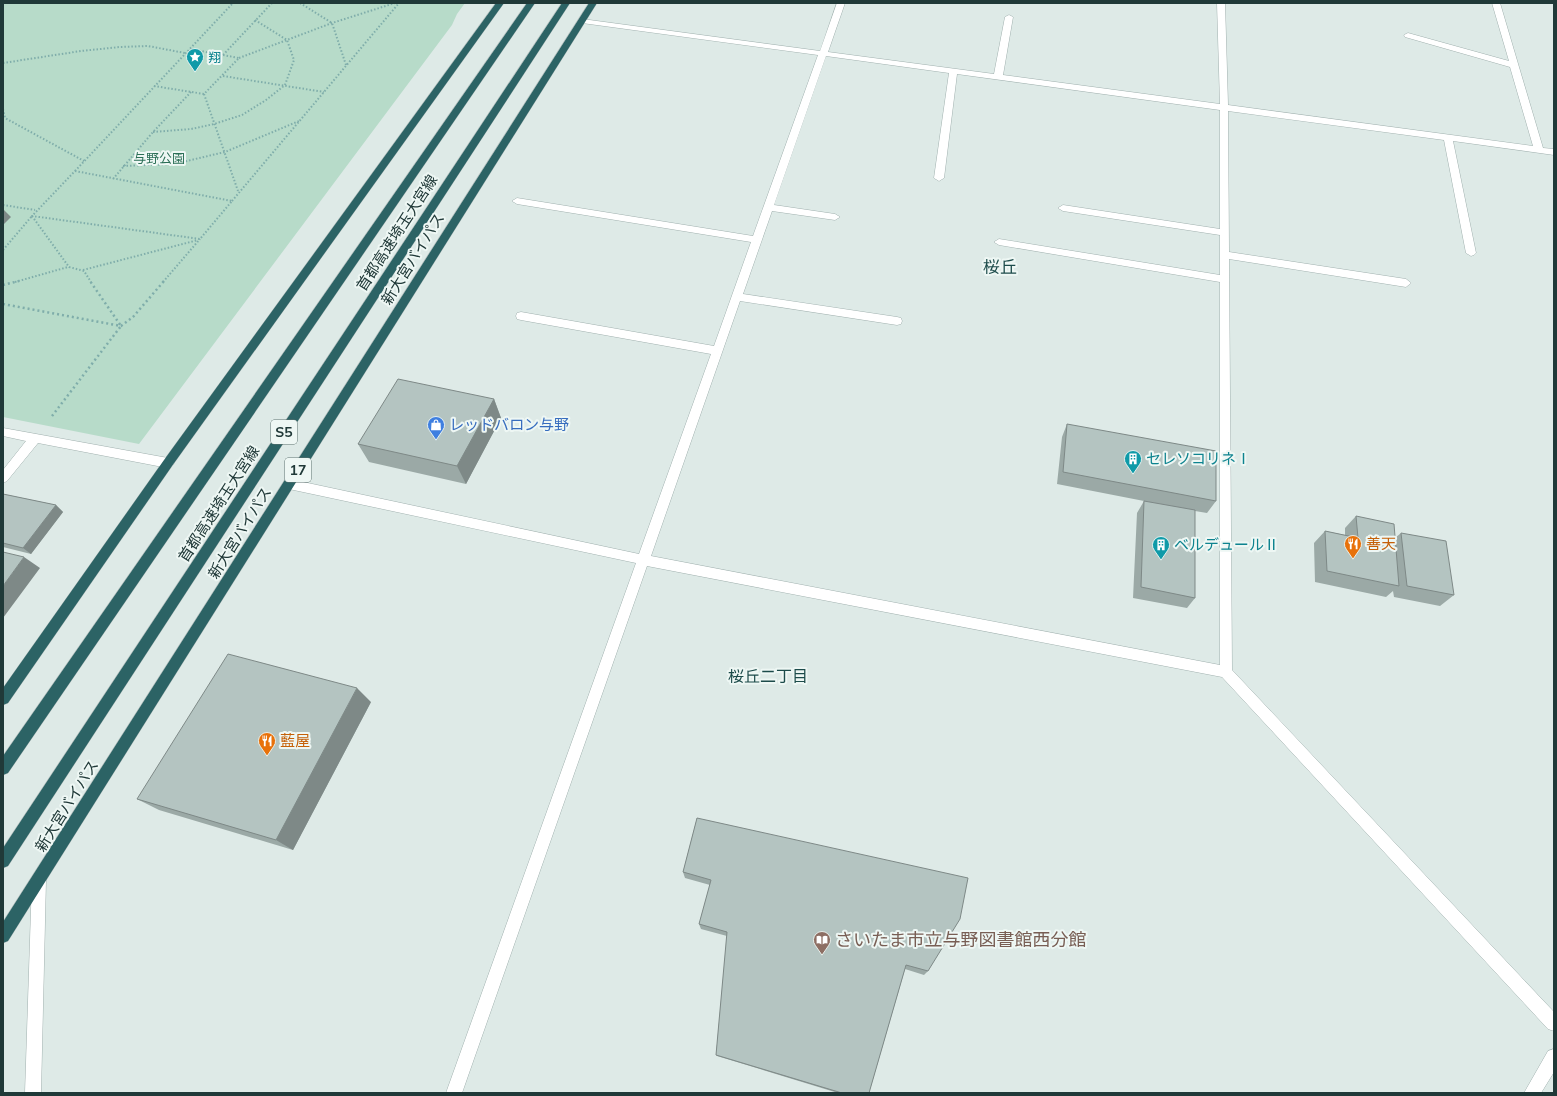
<svg xmlns="http://www.w3.org/2000/svg" width="1557" height="1096" font-family="Mulish,'Noto Sans JP',sans-serif">
<style>
.green{fill:#b7dbc9}
.lines{fill:none;stroke-linecap:round;stroke-linejoin:round}
.minor-casing{stroke:#a1b1af;stroke-width:1}
.highway-casing{stroke:#bcc4c3;stroke-width:1}
.path-far1{stroke:#7fadaa;stroke-width:2;stroke-dasharray:1.5 2;stroke-linecap:butt}
.path{stroke:#7fadaa;stroke-width:2.5;stroke-dasharray:2 3;stroke-linecap:butt}
.minor{fill:#fff;fill-rule:evenodd}
.highway{fill:#2c6365;fill-rule:evenodd}
.wall{fill:#9ba9a6}
.shaded-wall{fill:#7e8987}
.building{fill:#b4c4c1;stroke:#7e8987}
.labels{text-anchor:middle;stroke-width:4;stroke-linejoin:round;paint-order:stroke}
.far-culture-label{font-size:13px;fill:#0d838f;stroke:#eef7f4;text-anchor:start}
.far-park-label{font-size:13px;fill:#2b6f56;stroke:#eef7f4}
.shield{fill:#eef7f4;stroke:#5e7270;stroke-width:1}
.shield-label{font-size:14px;font-weight:bold;fill:#203938}
.street-label{font-size:15px;fill:#203938;stroke:#eef7f4}
.shop-label{font-size:15px;fill:#366cbe;stroke:#eef7f4;text-anchor:start}
.culture-label{font-size:15px;fill:#0d838f;stroke:#eef7f4;text-anchor:start}
.food-label{font-size:15px;fill:#c56008;stroke:#eef7f4;text-anchor:start}
.neighbourhood-label{font-size:16px;fill:#1c4b4a;stroke:#eef7f4}
.quarter-label{font-size:17px;fill:#1c4b4a;stroke:#eef7f4}
.near-education-label{font-size:18px;fill:#785e54;stroke:#eef7f4;text-anchor:start}
</style>
<rect width="100%" height="100%" fill="#deeae7"/>
<path class="green" d="M 3,3 L 465,3 L 457,14 L 452,25 L 139,444 L 3,417 Z"/>
<g class="lines">
<defs>
<path id="minor" d="M 837,3 L 845,3 L 828,52 L 994,74 L 1005,17 L 1009,15 L 1013,17 L 1003,75 L 1220,104 L 1217,3 L 1225,3 L 1228,105 L 1533,146 L 1510,67 L 1405,37 L 1404,35 L 1408,33 L 1509,61 L 1492,3 L 1500,3 L 1543,148 L 1554,149 L 1554,155 L 1453,141 L 1476,253 L 1474,255 L 1471,256 L 1466,253 L 1444,140 L 1228,111 L 1229,252 L 1406,279 L 1411,283 L 1406,287 L 1229,259 L 1232,670 L 1554,1012 L 1554,1031 L 1548,1029 L 1222,677 L 647,566 L 462,1093 L 446,1093 L 636,563 L 289,489 L 285,487 L 283,484 L 285,481 L 289,479 L 639,554 L 711,354 L 521,320 L 517,319 L 516,316 L 517,313 L 521,312 L 714,346 L 751,242 L 517,204 L 512,201 L 517,198 L 753,236 L 818,55 L 582,23 L 578,21 L 582,19 L 820,51 ZM 826,56 L 949,73 L 934,178 L 939,181 L 944,178 L 957,74 L 1220,110 L 1220,229 L 1063,205 L 1058,208 L 1063,211 L 1220,235 L 1220,275 L 999,239 L 994,242 L 999,245 L 1220,282 L 1220,665 L 651,556 L 740,301 L 897,325 L 901,324 L 902,321 L 901,318 L 897,317 L 743,294 L 772,211 L 835,220 L 840,217 L 835,214 L 774,205 Z
M 3,428 L 168,458 L 172,460 L 174,463 L 172,466 L 168,468 L 38,443 L 7,481 L 3,483 L 3,470 L 26,441 L 3,436 Z
M 39,872 L 44,874 L 46,879 L 41,1093 L 25,1093 L 32,879 L 34,874 Z
M 1554,1049 L 1554,1072 L 1541,1093 L 1524,1093 L 1548,1051 Z"/>
<path id="highway" d="M 496,3 L 504,3 L 172,466 L 8,703 L 3,705 L 3,688 L 164,460 Z
M 527,3 L 535,3 L 8,773 L 3,775 L 3,756 Z
M 562,3 L 570,3 L 8,866 L 3,868 L 3,848 Z
M 589,3 L 597,3 L 8,941 L 3,943 L 3,922 Z"/>
</defs>
<use href="#minor" class="minor-casing"/>
<use href="#highway" class="highway-casing"/>
<path class="path-far1" d="M 300,3 L 332,23 L 346,65
M 223,55 L 272,3
M 239,58 L 332,23 L 395,3
M 3,63 L 81,51 L 120,47 L 148,46 L 185,53
M 223,76 L 324,92
M 154,86 L 204,94 L 239,58 L 190,49
M 204,94 L 238,191
M 3,109 L 5,118 L 84,161
M 153,132 L 191,129 L 214,124 L 242,115 L 266,100 L 285,85 L 294,60 L 287,40 L 255,20
M 123,166 L 174,164 L 225,152 L 299,121
M 75,171 L 233,3
M 75,171 L 232,201 L 200,239 L 32,216 Z
M 113,179 L 153,132 L 191,92
M 232,201 L 399,3
M 3,205 L 35,210
M 32,216 L 69,267 L 84,271 L 91,282
M 3,250 L 32,216
M 83,270 L 198,240
M 15,282 L 68,267
M 163,282 L 200,239"/>
<path class="path" d="M 3,285 L 19,281
M 3,304 L 121,326 L 133,317 L 164,281
M 52,416 L 121,326 L 90,281"/>
<use href="#minor" class="minor"/>
<use href="#highway" class="highway"/>
</g>
<path class="wall" d="M 494,399 L 501,418 L 466,484 L 369,462 L 358,444 Z
M 1067,424 L 1216,501 L 1207,513 L 1195,511 L 1195,598 L 1187,608 L 1133,598 L 1137,513 L 1144,501 L 1057,484 L 1062,437 Z
M 3,494 L 56,505 L 63,512 L 31,554 L 3,547 Z
M 1356,516 L 1395,538 L 1401,533 L 1454,595 L 1440,606 L 1394,597 L 1393,591 L 1386,597 L 1315,582 L 1314,543 L 1325,531 L 1345,535 L 1345,528 Z
M 371,702 L 293,850 L 159,810 L 137,799 Z
M 697,818 L 928,971 L 924,975 L 905,969 L 869,1093 L 838,1093 L 717,1056 L 716,1055 L 727,936 L 701,929 L 699,924 L 710,885 L 685,878 L 683,872 Z"/>
<path class="shaded-wall" d="M 4,210 L 11,217 L 3,225 L 3,211 Z
M 494,399 L 501,418 L 466,484 L 457,466 Z
M 56,505 L 63,512 L 31,554 L 23,548 Z
M 24,557 L 40,568 L 3,618 L 3,586 Z
M 357,688 L 371,702 L 293,850 L 276,840 Z"/>
<path class="building" d="M 398,379 L 494,399 L 457,466 L 358,444 Z
M 1067,424 L 1216,451 L 1216,501 L 1063,472 Z
M 3,494 L 56,505 L 23,548 L 3,543 Z
M 1144,501 L 1195,510 L 1195,598 L 1141,587 Z
M 1356,516 L 1394,524 L 1399,586 L 1327,571 L 1325,531 L 1358,538 Z
M 1401,533 L 1446,541 L 1454,595 L 1407,586 Z
M 3,552 L 24,557 L 3,586 Z
M 228,654 L 357,688 L 276,840 L 137,799 Z
M 697,818 L 968,878 L 960,919 L 928,971 L 906,965 L 869,1093 L 842,1093 L 716,1055 L 727,932 L 699,924 L 711,880 L 683,872 Z"/>
<defs>
<symbol id="sight-pin" viewBox="-11 -11 22 30"><path d="M0 17L-7.5 6A9.5 9.5 0 1 1 7.5 6Z" fill="#0f9aa8" stroke="#eef7f4"/><path d="M0-6L1.8-2.2L6-1.7L2.9 1.2L3.7 5.4L0 3.3L-3.7 5.4L-2.9 1.2L-6-1.7L-1.8-2.2Z" fill="#fff"/></symbol>
<symbol id="shop-pin" viewBox="-11 -11 22 30"><path d="M0 17L-7.5 6A9.5 9.5 0 1 1 7.5 6Z" fill="#3f7fe0" stroke="#eef7f4"/><path d="M-5-2.5h2.3a2.7 3.5 0 0 1 5.4 0H5L5.5 6h-11ZM-1.5-2.5h3a1.5 2.3 0 0 0-3 0Z" fill="#fff"/></symbol>
<symbol id="building-pin" viewBox="-11 -11 22 30"><path d="M0 17L-7.5 6A9.5 9.5 0 1 1 7.5 6Z" fill="#0f9aa8" stroke="#eef7f4"/><path d="M-4-6H4V6H1V3H-1V6H-4ZM-2.5-4.3h1.7v1.8h-1.7ZM.8-4.3h1.7v1.8H.8ZM-2.5-1h1.7V.8h-1.7ZM.8-1h1.7V.8H.8Z" fill="#fff"/></symbol>
<symbol id="restaurant-pin" viewBox="-11 -11 22 30"><path d="M0 17L-7.5 6A9.5 9.5 0 1 1 7.5 6Z" fill="#e8710a" stroke="#eef7f4"/><path d="M-5-6h1v4h1v-4h1v4h1v-4h1v5L-1.5 .5V6h-2V.5L-5-1ZM5-6V6H3V1.5H1.5Q1.5-4 5-6Z" fill="#fff"/></symbol>
<symbol id="library-pin" viewBox="-11 -11 22 30"><path d="M0 17L-7.5 6A9.5 9.5 0 1 1 7.5 6Z" fill="#8d6e63" stroke="#eef7f4"/><path d="M-6-4Q-3-5.5-.7-3.5V5Q-3 3-6 4ZM6-4Q3-5.5 .7-3.5V5Q3 3 6 4Z" fill="#fff"/></symbol>
</defs>
<g fill-rule="evenodd">
<use href="#sight-pin" x="185" y="47" width="20" height="27"/>
<use href="#shop-pin" x="426" y="415" width="20" height="27"/>
<use href="#building-pin" x="1123" y="449" width="20" height="27"/>
<use href="#restaurant-pin" x="1343" y="534" width="20" height="27"/>
<use href="#building-pin" x="1151" y="535" width="20" height="27"/>
<use href="#restaurant-pin" x="257" y="731" width="20" height="27"/>
<use href="#library-pin" x="812" y="930" width="20" height="27"/>
</g>
<g class="labels">
<g class="far-culture-label">
<text x="208" y="62">翔</text>
</g>
<g class="far-park-label">
<text x="159" y="163">与野公園</text>
</g>
<g class="shield">
<rect x="271" y="420" width="26" height="24" rx="3"/>
<rect x="285" y="458" width="26" height="24" rx="3"/>
</g>
<g class="shield-label">
<text x="284" y="437">S5</text>
<text x="298" y="475">17</text>
</g>
<g class="street-label">
<text transform="translate(397 233) rotate(-57)" y="5">首都高速埼玉大宮線</text>
<text transform="translate(413 259) rotate(-58)" y="5">新大宮バイパス</text>
<text transform="translate(219 504) rotate(-57)" y="5">首都高速埼玉大宮線</text>
<text transform="translate(240 533) rotate(-58)" y="5">新大宮バイパス</text>
<text transform="translate(67 806) rotate(-58)" y="5">新大宮バイパス</text>
</g>
<g class="shop-label">
<text x="449" y="430">レッドバロン与野</text>
</g>
<g class="culture-label">
<text x="1146" y="464">セレソコリネⅠ</text>
<text x="1174" y="550">ベルデュールⅡ</text>
</g>
<g class="food-label">
<text x="1366" y="549">善天</text>
<text x="280" y="746">藍屋</text>
</g>
<g class="neighbourhood-label">
<text x="768" y="682">桜丘二丁目</text>
</g>
<g class="quarter-label">
<text x="1000" y="273">桜丘</text>
</g>
<g class="near-education-label">
<text x="835" y="946">さいたま市立与野図書館西分館</text>
</g>
</g>
<rect width="1557" height="1096" fill="none" stroke="#203938" stroke-width="8"/>
</svg>
